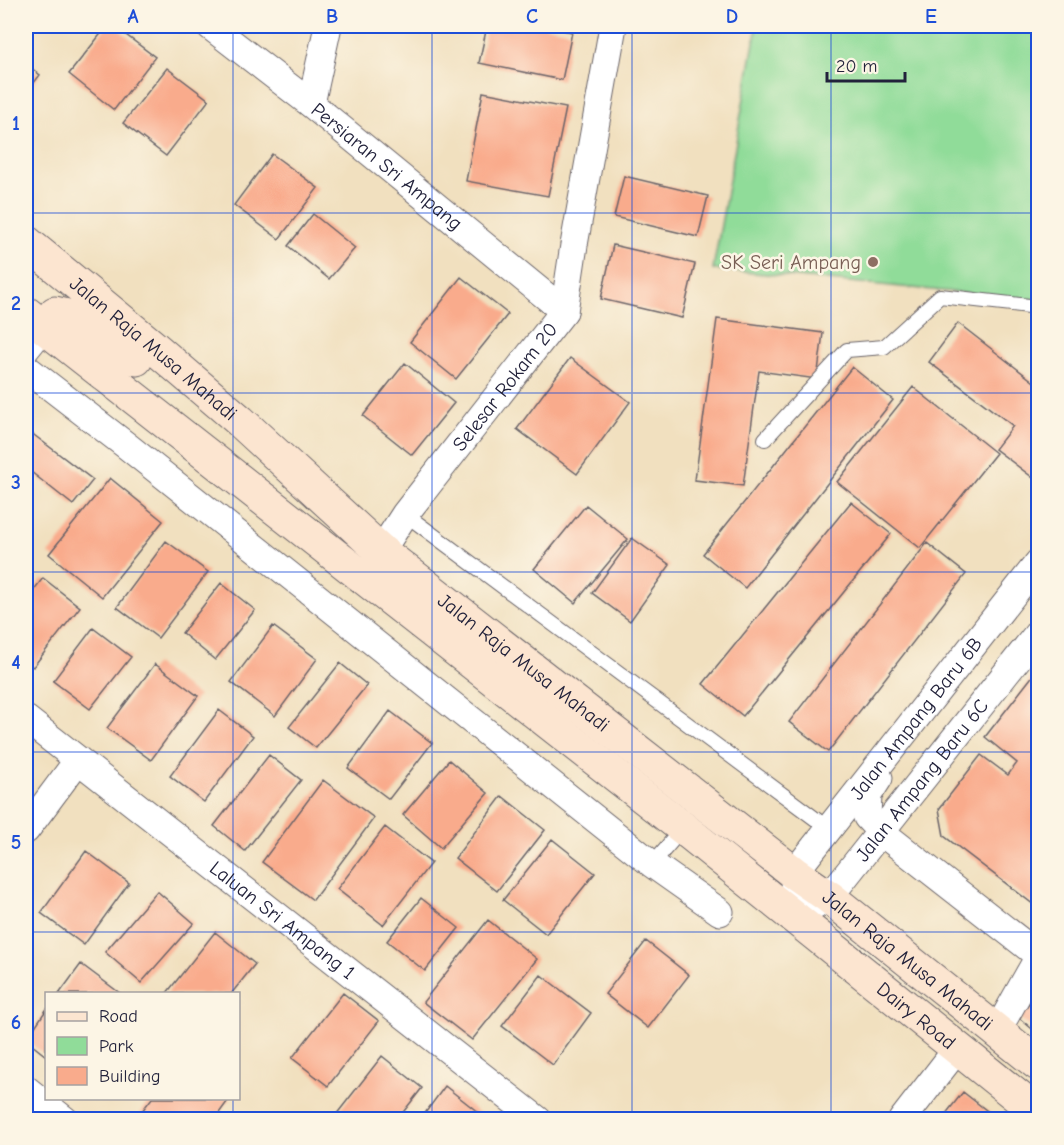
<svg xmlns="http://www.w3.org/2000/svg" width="1064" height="1145" font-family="'Comic Neue',sans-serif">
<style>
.green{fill:#90dc99;stroke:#597f6a;stroke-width:1.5}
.building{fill:#f9ab8c}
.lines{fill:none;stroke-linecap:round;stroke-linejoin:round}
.service-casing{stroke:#6a6469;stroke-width:16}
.minor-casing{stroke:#6a6469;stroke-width:29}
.secondary-casing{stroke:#6a6469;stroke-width:35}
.service{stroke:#fff;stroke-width:14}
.minor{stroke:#fff;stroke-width:27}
.secondary{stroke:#fce5d0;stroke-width:33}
.grid{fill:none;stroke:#1d4ed8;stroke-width:1.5;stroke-opacity:0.55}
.education-dot{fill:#8d6e63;stroke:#fcf5e5;stroke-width:2}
.labels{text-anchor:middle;stroke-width:5;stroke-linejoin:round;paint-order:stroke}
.street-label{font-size:20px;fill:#22223b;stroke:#fcf5e5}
.education-label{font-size:20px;fill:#785e54;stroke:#fcf5e5;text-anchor:end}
.neatline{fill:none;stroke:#1d4ed8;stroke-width:2}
.grid-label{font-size:20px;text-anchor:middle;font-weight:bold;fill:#1d4ed8}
</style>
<rect width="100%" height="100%" fill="#fcf5e5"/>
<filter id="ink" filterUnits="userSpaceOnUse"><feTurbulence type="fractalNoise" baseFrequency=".0167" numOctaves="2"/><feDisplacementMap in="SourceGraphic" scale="12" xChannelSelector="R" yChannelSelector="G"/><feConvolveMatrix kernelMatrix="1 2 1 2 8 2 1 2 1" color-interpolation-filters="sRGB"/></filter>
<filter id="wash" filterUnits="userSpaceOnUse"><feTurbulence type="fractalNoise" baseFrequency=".008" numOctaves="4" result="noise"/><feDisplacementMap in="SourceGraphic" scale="24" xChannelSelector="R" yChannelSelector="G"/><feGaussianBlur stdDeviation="1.35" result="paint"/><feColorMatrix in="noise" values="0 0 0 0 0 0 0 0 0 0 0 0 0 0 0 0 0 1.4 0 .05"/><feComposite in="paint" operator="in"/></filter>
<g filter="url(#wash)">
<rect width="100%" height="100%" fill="#f1e0bf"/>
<path class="green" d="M 757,26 L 1025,26 L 1038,28 L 1038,300 L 713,269 Z"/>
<g id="blocks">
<path class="building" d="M 107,26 L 114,26 L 155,57 L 114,110 L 69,74 Z
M 487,26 L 542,26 L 572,32 L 562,80 L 479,63 Z
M 26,64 L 40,75 L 26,93 Z
M 167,68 L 209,100 L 166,156 L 123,123 Z
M 483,92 L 566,108 L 548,196 L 466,181 Z
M 272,154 L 318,188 L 279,239 L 234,205 Z
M 624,176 L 708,196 L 698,237 L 614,217 Z
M 313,214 L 355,248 L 329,279 L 288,246 Z
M 613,245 L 695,264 L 682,318 L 601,299 Z
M 461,277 L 508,314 L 456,379 L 410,342 Z
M 717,319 L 823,333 L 817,379 L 759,371 L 743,486 L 695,480 Z
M 958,323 L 1038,385 L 1038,476 L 1036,480 L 995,449 L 1013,426 L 929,362 Z
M 570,358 L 630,402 L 577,474 L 517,429 Z
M 405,363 L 454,403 L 412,455 L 363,416 Z
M 852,367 L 893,400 L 745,588 L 703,554 Z
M 913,387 L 996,453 L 920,548 L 837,482 Z
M 26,429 L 93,480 L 73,505 L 26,468 Z
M 110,478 L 163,521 L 102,597 L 49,554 Z
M 851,502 L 891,534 L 743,716 L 703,684 Z
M 586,505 L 628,539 L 575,603 L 534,569 Z
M 632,538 L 670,565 L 630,621 L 592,593 Z
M 166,541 L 208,572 L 158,638 L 117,607 Z
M 927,543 L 966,574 L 828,752 L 789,722 Z
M 43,578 L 80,607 L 33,667 L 26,662 L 26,600 Z
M 221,583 L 255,610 L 215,660 L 182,633 Z
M 273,626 L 317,659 L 275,716 L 231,682 Z
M 93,628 L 131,657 L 90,709 L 53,681 Z
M 340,663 L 367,685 L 316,748 L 289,727 Z
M 155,664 L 198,696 L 151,760 L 107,728 Z
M 1038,669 L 1038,908 L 944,836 L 939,809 L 981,755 L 1008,775 L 1017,763 L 985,737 Z
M 219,710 L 253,736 L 204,802 L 170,776 Z
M 390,711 L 432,743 L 389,799 L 348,768 Z
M 269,755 L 301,780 L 245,851 L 214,826 Z
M 449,760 L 488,793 L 441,848 L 403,815 Z
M 323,780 L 374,818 L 313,900 L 262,862 Z
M 502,796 L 545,830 L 497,891 L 455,858 Z
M 385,827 L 431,863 L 383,925 L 337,889 Z
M 552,839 L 595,873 L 546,934 L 503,900 Z
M 86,851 L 129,883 L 84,945 L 41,913 Z
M 157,891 L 194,923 L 141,983 L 105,952 Z
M 421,898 L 459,928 L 425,971 L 387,941 Z
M 488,920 L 537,959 L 472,1040 L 423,1002 Z
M 215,932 L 255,964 L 231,994 L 166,994 Z
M 646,941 L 689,975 L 648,1028 L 605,994 Z
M 81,964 L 121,994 L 59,994 Z
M 541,975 L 591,1013 L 553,1065 L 502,1026 Z
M 1038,992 L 1038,1034 L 1018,1017 Z
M 343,993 L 379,1021 L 328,1086 L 292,1058 Z
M 46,1010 L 46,1056 L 26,1040 Z
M 382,1056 L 422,1088 L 397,1120 L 332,1120 Z
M 445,1086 L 488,1120 L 420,1120 Z
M 963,1092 L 991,1114 L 987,1120 L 941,1120 Z
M 152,1098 L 230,1098 L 214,1120 L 135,1120 Z"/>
</g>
</g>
<g filter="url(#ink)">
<use href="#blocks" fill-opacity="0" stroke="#6a6469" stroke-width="1.5"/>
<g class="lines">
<defs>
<path id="service" d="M 765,439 L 847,350 L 884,347 L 940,296 L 1038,307
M 405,514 L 829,829
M 652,864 L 683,828"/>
<g id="minor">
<path id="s1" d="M 210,26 L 311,104 L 564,311"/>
<path d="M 311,104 L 328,26"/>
<path d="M 26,349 L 43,328"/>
<path d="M 26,368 L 127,446 L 652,864 L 720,912"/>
<path id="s2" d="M 381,551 L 405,514 L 564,311 L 574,245 L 613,26"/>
<path id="s3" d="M 26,719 L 538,1120"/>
<path d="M 879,778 L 868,795 L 867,817 L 881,832 L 1038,955"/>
<path d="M 26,830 L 78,760"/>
<path id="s4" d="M 813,907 L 829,897 L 1038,633"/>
<path id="s5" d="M 795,919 L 794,873 L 1038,563"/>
<path d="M 997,1031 L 1038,958"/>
<path d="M 26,1089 L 65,1120"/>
<path d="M 902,1120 L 957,1049"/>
</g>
<g id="secondary">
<path id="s6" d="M 26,242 L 156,349 L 240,421 L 381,551 L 794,873 L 829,897 L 1038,1064"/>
<path id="s7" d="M 26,313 L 683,828 L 1038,1113"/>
<path d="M 55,313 L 77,318 L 136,359"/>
</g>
</defs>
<use href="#service" class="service-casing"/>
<use href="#minor" class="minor-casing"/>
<use href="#secondary" class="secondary-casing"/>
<use href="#service" class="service"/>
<use href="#minor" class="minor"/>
<use href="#secondary" class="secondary"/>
</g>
</g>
<path class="grid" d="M 233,26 L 233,994M 432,26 L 432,1120M 632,26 L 632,1120M 831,26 L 831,1120M 26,213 L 1038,213M 26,393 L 1038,393M 26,572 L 1038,572M 26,752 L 1038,752M 26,932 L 1038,932M 233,1098 L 233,1120"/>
<circle class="education-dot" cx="873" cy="262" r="6"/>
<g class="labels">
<g class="street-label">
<text dy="7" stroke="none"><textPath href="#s1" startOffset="226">Persiaran Sri Ampang</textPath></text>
<text dy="7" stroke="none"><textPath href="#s6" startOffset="166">Jalan Raja Musa Mahadi</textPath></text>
<text dy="7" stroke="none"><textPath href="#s2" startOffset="206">Selesar Rokam 20</textPath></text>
<text dy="7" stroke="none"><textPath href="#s6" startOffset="652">Jalan Raja Musa Mahadi</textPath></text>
<text dy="7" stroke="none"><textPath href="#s5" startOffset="243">Jalan Ampang Baru 6B</textPath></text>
<text dy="7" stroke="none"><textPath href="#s4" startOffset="168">Jalan Ampang Baru 6C</textPath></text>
<text dy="7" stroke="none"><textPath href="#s3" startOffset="326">Laluan Sri Ampang 1</textPath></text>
<text dy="7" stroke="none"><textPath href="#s6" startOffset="1138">Jalan Raja Musa Mahadi</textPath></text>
<text dy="7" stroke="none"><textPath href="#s7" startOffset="1134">Dairy Road</textPath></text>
</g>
<g class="education-label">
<text x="861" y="269">SK Seri Ampang</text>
</g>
</g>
<rect width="1064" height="1145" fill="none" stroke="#fcf5e5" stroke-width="66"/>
<rect x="45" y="992" width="195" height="108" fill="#fcf5e5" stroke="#a5a1a1" stroke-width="1.5"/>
<rect x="57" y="1012" width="30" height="9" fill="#fce5d0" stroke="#a5a1a1" stroke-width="1.5"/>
<text x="99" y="1022" font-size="18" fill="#22223b">Road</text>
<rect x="57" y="1037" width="30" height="18" fill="#90dc99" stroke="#a5a1a1" stroke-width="1.5"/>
<text x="99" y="1052" font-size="18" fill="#22223b">Park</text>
<rect x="57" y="1067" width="30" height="18" fill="#f9ab8c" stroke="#a5a1a1" stroke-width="1.5"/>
<text x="99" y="1082" font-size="18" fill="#22223b">Building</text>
<path d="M827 72v9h78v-9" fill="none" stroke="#22223b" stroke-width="3"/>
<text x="836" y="72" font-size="18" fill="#22223b" stroke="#fcf5e5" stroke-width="4.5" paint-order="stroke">20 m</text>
<rect x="33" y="33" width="998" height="1079" class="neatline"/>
<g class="grid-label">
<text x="133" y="23">A</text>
<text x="332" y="23">B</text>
<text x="532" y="23">C</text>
<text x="732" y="23">D</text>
<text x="931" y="23">E</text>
<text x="16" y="130">1</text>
<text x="16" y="310">2</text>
<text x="16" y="489">3</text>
<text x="16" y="669">4</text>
<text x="16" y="849">5</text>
<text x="16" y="1029">6</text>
</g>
</svg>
